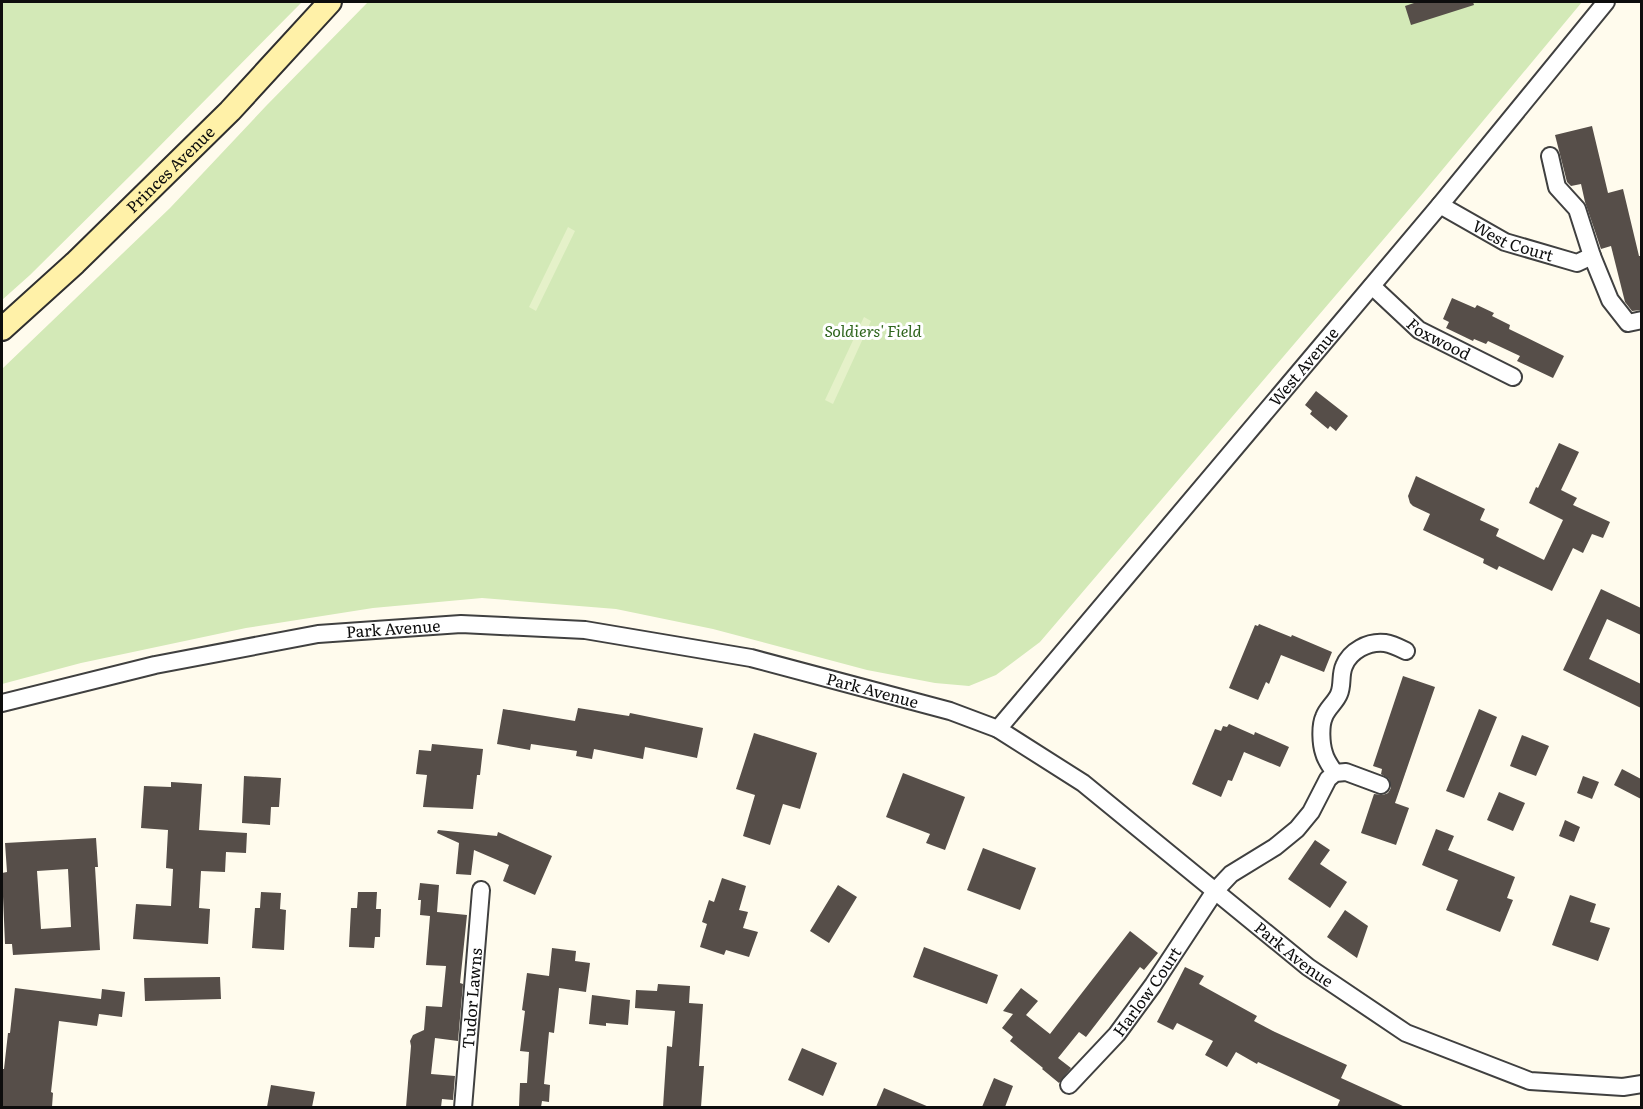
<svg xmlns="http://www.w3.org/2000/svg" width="1643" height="1109" font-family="Literata,serif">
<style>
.green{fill:#d3e9b7}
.pitch{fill:#e5f1c9}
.building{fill:#564e49;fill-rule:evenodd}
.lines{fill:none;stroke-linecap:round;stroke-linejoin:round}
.street-casing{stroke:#404040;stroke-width:20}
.secondary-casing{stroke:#2f2f2f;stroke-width:26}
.street{stroke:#fff;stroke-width:16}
.secondary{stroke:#fff1a8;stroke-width:22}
.labels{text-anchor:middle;stroke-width:6;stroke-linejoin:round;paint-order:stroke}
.street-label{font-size:16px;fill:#0d0d0d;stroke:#fff}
.park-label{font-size:16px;font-style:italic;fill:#2f651d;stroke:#fff}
</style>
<rect width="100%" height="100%" fill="#fffbed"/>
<path class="green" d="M 2,2 L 302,2 L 141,165 L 30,275 L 2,300 Z
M 368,2 L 1582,2 L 1423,193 L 1040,642 L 996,675 L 969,686 L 935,683 L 867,670 L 713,629 L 616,609 L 482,598 L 373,608 L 246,628 L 81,663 L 2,684 L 2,369 L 170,208 L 266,106 Z"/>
<path class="pitch" d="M 568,227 L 575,231 L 536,311 L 529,307 Z
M 864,317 L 871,321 L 833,404 L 825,400 Z"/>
<path class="building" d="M 1417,2 L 1473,2 L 1474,5 L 1411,25 L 1405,6 Z
M 1592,126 L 1608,193 L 1623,189 L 1639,256 L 1641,256 L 1641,310 L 1632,311 L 1625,302 L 1611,246 L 1601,249 L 1585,202 L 1581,184 L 1571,186 L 1567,182 L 1555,135 Z
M 1452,298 L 1475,308 L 1477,305 L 1494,313 L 1492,316 L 1510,325 L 1509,329 L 1564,356 L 1553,378 L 1517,361 L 1520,356 L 1488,341 L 1486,344 L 1474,339 L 1473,341 L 1446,328 L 1449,322 L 1443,319 Z
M 1316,391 L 1348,416 L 1336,431 L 1330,426 L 1328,429 L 1310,414 L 1312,411 L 1305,405 Z
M 1559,443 L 1579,452 L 1561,490 L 1577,498 L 1573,505 L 1610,522 L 1603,538 L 1592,534 L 1583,553 L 1573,548 L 1552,591 L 1499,566 L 1497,570 L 1483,563 L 1484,559 L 1423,530 L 1430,514 L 1413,506 L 1410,503 L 1408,496 L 1416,476 L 1485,509 L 1480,520 L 1499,529 L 1496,536 L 1544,560 L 1563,520 L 1529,503 L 1536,487 L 1538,488 Z
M 1601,589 L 1641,608 L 1641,635 L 1607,619 L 1589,659 L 1641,684 L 1641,708 L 1563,670 Z
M 1259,624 L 1291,637 L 1292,635 L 1332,652 L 1324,672 L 1281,655 L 1269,684 L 1266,682 L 1258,700 L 1229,688 L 1255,625 L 1258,626 Z
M 1403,676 L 1435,687 L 1395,803 L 1409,808 L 1396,845 L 1361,833 L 1374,794 L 1383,795 L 1388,793 L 1391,788 L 1389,779 L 1381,774 L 1382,769 L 1373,766 Z
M 578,708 L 629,716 L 630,713 L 703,728 L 697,758 L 645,747 L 643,759 L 594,749 L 592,759 L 576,756 L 577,751 L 531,744 L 530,750 L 497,744 L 503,709 L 575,721 Z
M 1479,709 L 1497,717 L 1464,798 L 1446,791 Z
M 1229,724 L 1254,735 L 1255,732 L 1289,747 L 1280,767 L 1244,752 L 1232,781 L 1228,780 L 1221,797 L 1192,784 L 1215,729 L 1221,731 L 1223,726 L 1227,727 Z
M 754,733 L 817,753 L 800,809 L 783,804 L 770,845 L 743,836 L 755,795 L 736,789 Z
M 1522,735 L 1549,746 L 1536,776 L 1510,766 Z
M 432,744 L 483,749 L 480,775 L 477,775 L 473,809 L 423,807 L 427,775 L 416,774 L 419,750 L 431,751 Z
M 1622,769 L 1641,779 L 1641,799 L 1614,785 Z
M 903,773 L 965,797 L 945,850 L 926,843 L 930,834 L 886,817 Z
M 244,776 L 281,778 L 279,807 L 271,807 L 270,825 L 242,823 Z
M 1583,776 L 1599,782 L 1592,799 L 1577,793 Z
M 171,782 L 202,784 L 199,830 L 247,833 L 246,853 L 226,852 L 225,872 L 201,871 L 199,908 L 210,909 L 208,944 L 133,939 L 136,904 L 171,906 L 173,869 L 166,868 L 168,830 L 141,828 L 144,786 L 171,787 Z
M 1499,792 L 1525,803 L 1513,831 L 1487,820 Z
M 1565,820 L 1580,827 L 1574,842 L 1559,836 Z
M 1436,829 L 1454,836 L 1448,850 L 1515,877 L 1507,898 L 1513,900 L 1500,932 L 1446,910 L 1458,880 L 1422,865 Z
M 438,830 L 497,836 L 498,832 L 552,856 L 535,895 L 503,881 L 509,865 L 474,850 L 471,875 L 456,874 L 459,843 L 437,833 Z
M 96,838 L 98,867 L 95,867 L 100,950 L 13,955 L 12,944 L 5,944 L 2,873 L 7,872 L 5,843 ZM 68,869 L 71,927 L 41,929 L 37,871 Z
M 1315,840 L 1330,850 L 1320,864 L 1347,882 L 1330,908 L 1288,879 Z
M 983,848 L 1036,868 L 1020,910 L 967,890 Z
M 722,878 L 746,886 L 739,910 L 748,912 L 743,928 L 758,932 L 749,957 L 726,950 L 724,955 L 700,947 L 707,924 L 702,922 L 709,900 L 714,902 Z
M 420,883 L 439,885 L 437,912 L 467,915 L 460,983 L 463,984 L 458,1041 L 435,1038 L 431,1074 L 455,1076 L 453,1100 L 442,1099 L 441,1107 L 406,1107 L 411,1046 L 410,1041 L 413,1035 L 424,1030 L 426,1006 L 442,1007 L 446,966 L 426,965 L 430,916 L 420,915 L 421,900 L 418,900 Z
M 838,885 L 857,897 L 829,943 L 810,931 Z
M 261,892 L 281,893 L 280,909 L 286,910 L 284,950 L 252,948 L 255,908 L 260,908 Z
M 358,892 L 377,892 L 376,909 L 381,909 L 380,937 L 375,937 L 374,948 L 349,947 L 351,908 L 357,908 Z
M 1570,895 L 1596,904 L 1590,922 L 1610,928 L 1598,961 L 1552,945 Z
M 1345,910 L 1368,926 L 1357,958 L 1327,937 Z
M 1130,931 L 1158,953 L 1144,970 L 1140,967 L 1086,1037 L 1079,1032 L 1058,1058 L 1071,1068 L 1059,1083 L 1042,1069 L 1043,1068 L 1010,1041 L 1013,1037 L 1002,1028 L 1013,1014 L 1003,1011 L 1021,988 L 1038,1001 L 1026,1015 L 1050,1034 Z
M 924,947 L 998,975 L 987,1004 L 913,977 Z
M 552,948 L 576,951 L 575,961 L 590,963 L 586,992 L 559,988 L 554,1033 L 549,1032 L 544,1084 L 550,1085 L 549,1102 L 542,1101 L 541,1107 L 519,1107 L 520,1083 L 527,1083 L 529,1052 L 520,1051 L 525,1011 L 522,1010 L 527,973 L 549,976 Z
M 1185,967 L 1204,976 L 1199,984 L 1257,1016 L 1254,1021 L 1275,1032 L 1347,1065 L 1341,1078 L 1405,1107 L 1337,1107 L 1340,1100 L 1258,1062 L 1257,1064 L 1236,1052 L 1227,1067 L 1205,1055 L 1213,1041 L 1177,1023 L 1173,1030 L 1157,1022 Z
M 220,977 L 221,999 L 145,1001 L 144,978 Z
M 658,984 L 690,986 L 689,1003 L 703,1004 L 699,1066 L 704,1066 L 701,1107 L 663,1107 L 667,1046 L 672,1047 L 675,1011 L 635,1008 L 636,990 L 657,991 Z
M 15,988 L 101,999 L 102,989 L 125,992 L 122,1017 L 99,1014 L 97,1026 L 59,1021 L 51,1092 L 53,1093 L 52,1107 L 2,1107 L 2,1069 L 4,1069 L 8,1033 L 10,1033 Z
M 592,995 L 630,1000 L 628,1025 L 606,1023 L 606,1026 L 589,1024 Z
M 802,1048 L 837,1063 L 823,1096 L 788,1080 Z
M 994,1078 L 1013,1086 L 1005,1107 L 982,1107 Z
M 271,1085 L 315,1092 L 312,1107 L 267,1107 Z
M 884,1088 L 929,1107 L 876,1107 Z"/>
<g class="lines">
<defs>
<g id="street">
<path d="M 1550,156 L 1557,187 L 1577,209 L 1592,256 L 1610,300 L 1628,323 L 1642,320"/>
<path id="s1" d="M 1440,205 L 1505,242 L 1577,263 L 1592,256"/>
<path id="s2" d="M 1372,286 L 1419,330 L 1513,377"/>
<path id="s3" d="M 2,703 L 155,665 L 318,634 L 461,624 L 585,630 L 751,658 L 950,711 L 998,729 L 1083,783 L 1308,967 L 1406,1033 L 1530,1081 L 1623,1087 L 1642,1084"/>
<path id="s4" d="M 998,729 L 1440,205 L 1606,2"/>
<path d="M 1335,773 C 1331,767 1326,761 1324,753 C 1321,744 1320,726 1324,717 C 1327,708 1336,702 1339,694 C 1343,685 1340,675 1344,666 C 1350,651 1368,641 1385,643 C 1392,644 1400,648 1406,651"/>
<path id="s5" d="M 1069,1085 L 1117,1034 L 1153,985 L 1215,891 L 1231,874 L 1275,847 L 1297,829 L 1311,812 L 1328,779 L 1335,773 L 1346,772 L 1381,785"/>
<path id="s6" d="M 463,1108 L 481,890"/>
</g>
<g id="secondary">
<path id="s7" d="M 2,329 L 75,263 L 230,111 L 330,2"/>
</g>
</defs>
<use href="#street" class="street-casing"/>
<use href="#secondary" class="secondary-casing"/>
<use href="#street" class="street"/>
<use href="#secondary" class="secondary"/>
</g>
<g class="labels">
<g class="street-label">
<text dy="6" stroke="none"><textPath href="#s7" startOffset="232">Princes Avenue</textPath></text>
<text dy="6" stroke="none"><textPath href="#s1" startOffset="82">West Court</textPath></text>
<text dy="6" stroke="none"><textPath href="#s2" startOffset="86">Foxwood</textPath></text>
<text dy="6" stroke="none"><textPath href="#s4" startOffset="474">West Avenue</textPath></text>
<text dy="6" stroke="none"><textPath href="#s3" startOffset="399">Park Avenue</textPath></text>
<text dy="6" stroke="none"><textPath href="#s3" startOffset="885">Park Avenue</textPath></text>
<text dy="6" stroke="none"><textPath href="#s3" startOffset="1389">Park Avenue</textPath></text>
<text dy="6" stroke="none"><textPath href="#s5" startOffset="122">Harlow Court</textPath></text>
<text dy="6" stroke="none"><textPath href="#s6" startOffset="110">Tudor Lawns</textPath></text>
</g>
<g class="park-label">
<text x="873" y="337">Soldiers' Field</text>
</g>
</g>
<rect width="1643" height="1109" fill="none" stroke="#0d0d0d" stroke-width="6"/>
</svg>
